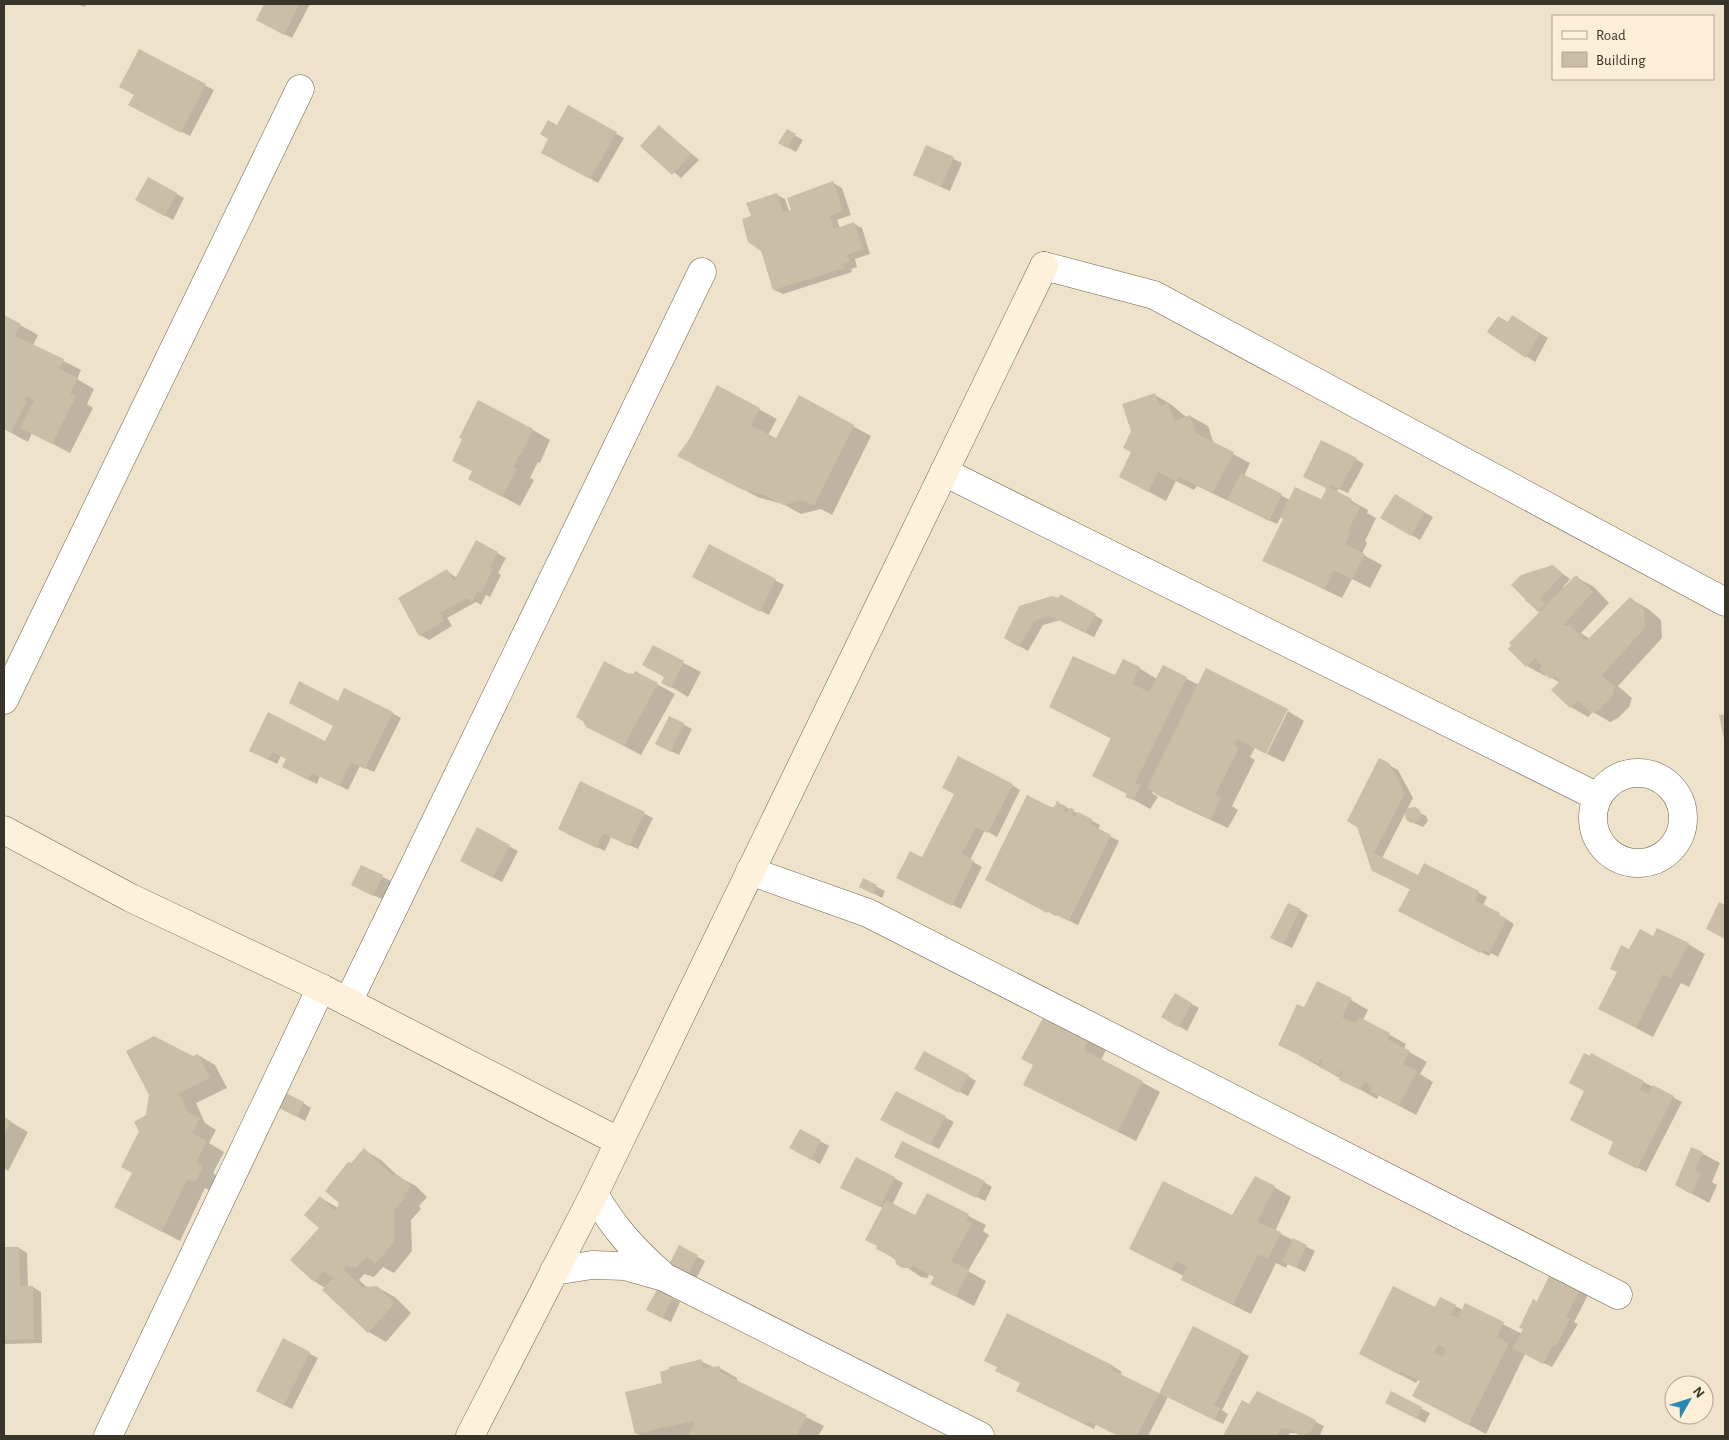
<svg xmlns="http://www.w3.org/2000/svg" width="1729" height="1440" font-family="'Alegreya Sans',sans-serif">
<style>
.shadow{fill:#0003}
.building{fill:#cbbea7;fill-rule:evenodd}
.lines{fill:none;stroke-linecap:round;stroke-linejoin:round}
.street-casing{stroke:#6f644e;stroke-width:29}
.secondary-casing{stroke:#6f644e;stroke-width:29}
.street{stroke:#fff;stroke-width:28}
.secondary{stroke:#fdf1dc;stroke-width:28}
</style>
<rect width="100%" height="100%" fill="#efe2ca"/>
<path class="shadow" d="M 77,4 L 86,4 L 85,7 Z
M 266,4 L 310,4 L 292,38 L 257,20 Z
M 139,51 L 214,90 L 190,136 L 138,110 L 136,95 Z
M 568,107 L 624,138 L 598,183 L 543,152 Z
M 660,127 L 699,160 L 681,178 L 642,146 Z
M 787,131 L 803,140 L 796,152 L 780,143 Z
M 927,146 L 962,163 L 950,191 L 914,175 Z
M 149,178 L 184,198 L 173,220 L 136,200 Z
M 833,183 L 842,188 L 851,215 L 837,220 L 840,228 L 854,224 L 862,228 L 870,254 L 855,259 L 857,267 L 851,269 L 852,272 L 783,294 L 774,290 L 752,217 L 777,195 L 785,199 L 789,211 Z
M 4,316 L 38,335 L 33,345 L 81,370 L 77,379 L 94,389 L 87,404 L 93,408 L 70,453 L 32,433 L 28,442 L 4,429 Z
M 1513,317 L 1548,338 L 1535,362 L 1488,331 L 1508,323 Z
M 718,387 L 777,419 L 768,435 L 776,440 L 799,397 L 871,436 L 832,515 L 821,509 L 801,514 L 783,504 L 760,498 L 696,466 L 691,438 Z
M 1155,395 L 1172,405 L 1186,417 L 1190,416 L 1208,426 L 1214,444 L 1250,463 L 1244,476 L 1290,500 L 1321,501 L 1328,488 L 1312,481 L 1356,459 L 1364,464 L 1348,493 L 1339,489 L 1336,492 L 1368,510 L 1367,513 L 1376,518 L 1365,541 L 1367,543 L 1362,554 L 1382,565 L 1370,588 L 1352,579 L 1342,598 L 1263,560 L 1284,518 L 1281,517 L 1277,524 L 1197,486 L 1194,490 L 1176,481 L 1166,501 L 1138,486 L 1132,452 Z
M 533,430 L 550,440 L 540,463 L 538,462 L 530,478 L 534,480 L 520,506 L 487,488 L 473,471 L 453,460 Z
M 1395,496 L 1433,517 L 1420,540 L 1382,518 Z
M 477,542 L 506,558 L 498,573 L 501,575 L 490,597 L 486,595 L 481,605 L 476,602 L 447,618 L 452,626 L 429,640 L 420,635 L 447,571 L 457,578 Z
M 709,546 L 784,585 L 769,615 L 702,581 Z
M 1553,567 L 1570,579 L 1563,587 L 1565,588 L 1576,577 L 1594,587 L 1609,603 L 1581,633 L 1590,639 L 1631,599 L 1648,609 L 1661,620 L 1662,638 L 1618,686 L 1632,698 L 1629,707 L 1618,718 L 1610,722 L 1593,712 L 1588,717 L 1571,707 L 1560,683 L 1546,674 L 1545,676 L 1527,666 L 1541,613 L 1525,600 Z
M 1061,596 L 1103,620 L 1094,637 L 1060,620 L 1043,625 L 1028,651 L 1005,638 Z
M 653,647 L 701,672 L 688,697 L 663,682 L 665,677 Z
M 1163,667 L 1199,685 L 1255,748 L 1250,757 L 1255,760 L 1232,806 L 1238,810 L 1228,828 L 1176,804 L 1154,791 L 1152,793 L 1158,797 L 1150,809 L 1127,796 L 1112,739 L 1050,707 L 1139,668 L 1157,679 Z
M 635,672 L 675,694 L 641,755 L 605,736 L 626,675 L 634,675 Z
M 338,702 L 392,713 L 401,718 L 374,772 L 360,766 L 348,790 L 320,776 L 317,784 L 292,772 L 287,759 L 281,756 L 277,764 L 251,751 L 326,743 L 334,726 Z
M 1288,711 L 1304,721 L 1284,762 L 1267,754 Z
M 669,717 L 692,729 L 679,755 L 665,748 Z
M 1380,760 L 1398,770 L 1413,798 L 1382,858 L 1419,877 L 1424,865 L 1487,897 L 1483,905 L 1514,924 L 1498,957 L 1491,953 L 1489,956 L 1408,916 L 1411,890 L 1382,875 L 1359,827 Z
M 580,783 L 653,818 L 638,849 L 611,837 L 605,851 L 567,834 Z
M 1012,785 L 1020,790 L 997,837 L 985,830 L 970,860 L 982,867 L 961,909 L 906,882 L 923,859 L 955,794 Z
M 1058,803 L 1100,825 L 1098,830 L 1119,841 L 1078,925 L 1057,915 L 1056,916 L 995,885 L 1051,808 L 1055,808 Z
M 1412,809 L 1426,816 L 1428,821 L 1423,827 L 1409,821 L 1406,816 L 1408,811 Z
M 477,829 L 518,851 L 502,882 L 470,865 Z
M 362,867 L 391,881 L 382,899 L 361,890 Z
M 864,880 L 885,891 L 882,898 L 869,891 Z
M 1300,910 L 1308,915 L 1292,948 L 1280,942 Z
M 1654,938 L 1688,944 L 1705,954 L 1689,987 L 1681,983 L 1653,1037 L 1600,1009 L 1630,951 Z
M 1175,995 L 1199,1008 L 1187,1031 L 1163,1017 Z
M 1351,1000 L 1368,1010 L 1363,1020 L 1406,1044 L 1404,1049 L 1427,1062 L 1420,1074 L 1433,1082 L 1416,1115 L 1379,1095 L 1377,1099 L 1297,1054 L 1304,1009 Z
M 1046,1014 L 1108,1046 L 1101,1060 L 1160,1092 L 1136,1141 L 1025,1085 L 1035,1065 Z
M 198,1055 L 215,1065 L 227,1088 L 196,1103 L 205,1123 L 216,1130 L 209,1143 L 224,1152 L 213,1173 L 220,1177 L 213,1192 L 205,1188 L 180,1241 L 115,1207 L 133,1172 L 147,1116 L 193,1057 Z
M 1592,1055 L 1682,1102 L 1646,1172 L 1618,1158 L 1615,1142 L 1586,1091 Z
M 924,1073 L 968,1076 L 976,1081 L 968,1096 Z
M 896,1092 L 954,1122 L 939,1149 L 890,1124 Z
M 303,1103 L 311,1108 L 305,1121 L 289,1112 Z
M 4,1118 L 28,1132 L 8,1171 L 4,1168 Z
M 800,1130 L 829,1146 L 820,1164 L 791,1148 Z
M 1692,1148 L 1720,1163 L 1712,1182 L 1717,1185 L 1709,1203 L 1676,1185 Z
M 364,1150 L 381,1160 L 399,1177 L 416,1186 L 427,1197 L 419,1206 L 421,1209 L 411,1220 L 412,1251 L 394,1273 L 383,1267 L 374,1277 L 364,1274 L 359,1280 L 368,1288 L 377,1287 L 395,1297 L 411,1313 L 386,1342 L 369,1332 L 325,1288 L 314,1281 L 321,1228 L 321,1198 L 338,1208 L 352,1164 Z
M 904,1161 L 984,1182 L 992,1187 L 985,1201 Z
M 894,1178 L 903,1183 L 892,1205 L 916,1217 L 928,1195 L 986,1225 L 983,1231 L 989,1235 L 968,1271 L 986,1281 L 974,1306 L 932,1284 L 935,1277 L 929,1274 L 928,1278 L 921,1277 L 878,1248 L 883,1208 L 850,1192 Z
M 1274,1187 L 1291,1197 L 1275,1231 L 1315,1251 L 1305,1272 L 1288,1263 L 1286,1268 L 1276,1263 L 1251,1314 L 1200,1289 L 1184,1276 L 1148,1258 L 1232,1217 Z
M 680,1247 L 705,1261 L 692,1287 Z
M 4,1248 L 19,1248 L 27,1253 L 28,1287 L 33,1287 L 41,1292 L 42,1343 L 4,1344 Z
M 1551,1276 L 1588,1295 L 1574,1322 L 1578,1324 L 1552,1367 L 1525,1354 L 1486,1434 L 1414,1396 L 1421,1382 L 1418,1380 L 1416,1383 L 1378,1363 L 1436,1309 L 1455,1306 L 1463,1310 L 1466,1305 L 1522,1334 Z
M 672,1298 L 680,1302 L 671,1322 L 656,1315 Z
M 1008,1315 L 1114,1367 L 1122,1372 L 1120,1375 L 1160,1394 L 1193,1328 L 1249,1356 L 1222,1410 L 1228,1414 L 1223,1424 L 1168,1397 L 1148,1436 L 1120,1436 L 1096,1424 L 1094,1429 L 1026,1395 L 1021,1383 Z
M 283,1340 L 318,1358 L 292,1409 L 266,1396 Z
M 701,1361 L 715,1368 L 720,1368 L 737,1378 L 737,1382 L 824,1426 L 818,1436 L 641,1436 L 636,1433 L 663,1384 Z
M 1257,1393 L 1324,1426 L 1320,1435 L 1302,1436 L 1298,1433 L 1290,1433 L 1288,1436 L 1225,1436 L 1243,1402 L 1250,1406 Z
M 1391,1393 L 1430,1413 L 1425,1423 L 1395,1407 Z"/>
<path class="building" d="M 264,4 L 299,4 L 284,35 L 256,20 Z
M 139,49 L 206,84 L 181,133 L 128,105 L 134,95 L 119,87 Z
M 568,105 L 617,132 L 590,179 L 541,153 L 548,139 L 540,134 L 548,120 L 557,125 Z
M 659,125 L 691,154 L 672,175 L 640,146 Z
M 787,129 L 796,134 L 787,148 L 778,143 Z
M 926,145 L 954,157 L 941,187 L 913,175 Z
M 148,177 L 177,193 L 164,216 L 135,200 Z
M 833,181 L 843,211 L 830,216 L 834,229 L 854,222 L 863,249 L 847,255 L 850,262 L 843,264 L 845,268 L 773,290 L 761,251 L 748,242 L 742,219 L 751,216 L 746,203 L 777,193 L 783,212 L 791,210 L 787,198 Z
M 4,315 L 21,324 L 15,336 L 64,359 L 59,369 L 78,378 L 70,394 L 76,396 L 52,444 L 20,428 L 34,400 L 26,396 L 24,400 L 27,401 L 11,433 L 4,429 Z
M 1512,315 L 1540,333 L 1526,358 L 1487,332 L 1498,316 L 1508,322 Z
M 717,385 L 760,408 L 751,425 L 776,438 L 799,395 L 854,425 L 814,506 L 803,500 L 783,505 L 764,495 L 741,489 L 677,456 L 690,438 Z
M 1155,393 L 1160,407 L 1168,403 L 1174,421 L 1190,415 L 1197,434 L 1234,452 L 1213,493 L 1179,477 L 1176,481 L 1158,472 L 1148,492 L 1119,477 L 1131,452 L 1123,448 L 1131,431 L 1122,404 Z
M 478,400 L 533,429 L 522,454 L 520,453 L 516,462 L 513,467 L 517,469 L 502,497 L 468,479 L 472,471 L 452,461 L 462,439 L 459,438 Z
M 1321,440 L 1357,458 L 1339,489 L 1330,485 L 1329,487 L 1352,499 L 1350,502 L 1360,507 L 1348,531 L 1351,532 L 1345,544 L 1365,554 L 1352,579 L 1334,570 L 1325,589 L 1262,561 L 1283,519 L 1280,517 L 1295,487 L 1321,499 L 1325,492 L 1326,488 L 1303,477 Z
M 1241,473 L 1282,494 L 1269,521 L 1227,500 Z
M 1395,494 L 1425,512 L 1411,536 L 1380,518 Z
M 476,540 L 498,552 L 490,568 L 493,569 L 481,593 L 477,592 L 472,602 L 467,598 L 440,613 L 444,621 L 419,636 L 398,598 L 447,569 L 454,581 Z
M 709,544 L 776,579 L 760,612 L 692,577 Z
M 1553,565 L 1563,574 L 1540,599 L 1546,604 L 1538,612 L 1511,585 L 1521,575 Z
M 1576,575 L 1593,592 L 1563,625 L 1571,626 L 1586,641 L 1630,597 L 1644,609 L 1645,628 L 1602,675 L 1615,687 L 1612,697 L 1600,709 L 1591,713 L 1578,700 L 1570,708 L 1551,690 L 1560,681 L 1555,676 L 1550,679 L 1539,669 L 1542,666 L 1535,658 L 1526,667 L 1508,649 L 1511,645 L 1509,643 Z
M 1060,594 L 1096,614 L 1085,633 L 1050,616 L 1034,621 L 1019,647 L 1004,638 L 1019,606 L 1052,596 L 1059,598 Z
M 653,645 L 684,661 L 671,688 L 661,683 L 664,677 L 642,665 Z
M 1073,656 L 1115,675 L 1123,659 L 1140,667 L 1132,684 L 1149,692 L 1163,665 L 1187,677 L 1135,783 L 1141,785 L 1133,800 L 1125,797 L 1127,794 L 1092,776 L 1111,738 L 1049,707 Z
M 604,661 L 627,673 L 633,674 L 635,671 L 658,683 L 624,746 L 586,727 L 583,721 L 576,717 Z
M 1206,668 L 1288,709 L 1266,754 L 1237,739 L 1234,746 L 1239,748 L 1215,795 L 1221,798 L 1211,819 L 1157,795 L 1147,787 Z
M 299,681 L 338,701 L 344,688 L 393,712 L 365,769 L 351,762 L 339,786 L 312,773 L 308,780 L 282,767 L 286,759 L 273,752 L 268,760 L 249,751 L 268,712 L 325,741 L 333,726 L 289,703 Z
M 1725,714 L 1725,739 L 1724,739 L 1719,715 Z
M 669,716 L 684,723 L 671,752 L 655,744 Z
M 958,756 L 1013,784 L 988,833 L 976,827 L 962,854 L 974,861 L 952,906 L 896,878 L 910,851 L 922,857 L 954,794 L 942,788 Z
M 1379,758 L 1389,763 L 1405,793 L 1374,853 L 1418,875 L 1424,863 L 1479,891 L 1475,900 L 1500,913 L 1499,915 L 1507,919 L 1489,953 L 1482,950 L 1480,953 L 1398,911 L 1410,889 L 1372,871 L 1357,827 L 1347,821 Z
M 580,781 L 645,812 L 629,846 L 603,833 L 596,848 L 558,829 Z
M 1027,795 L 1051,807 L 1054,807 L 1057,801 L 1060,803 L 1057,809 L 1061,804 L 1066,806 L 1063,811 L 1067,813 L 1070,808 L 1074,809 L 1072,815 L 1076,817 L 1078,812 L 1092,819 L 1090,824 L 1111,835 L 1069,921 L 1048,911 L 1047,913 L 985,880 Z
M1405 815a8 8 0 1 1 16 0a8 8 0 1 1-16 0Z
M 477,827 L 510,845 L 493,878 L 460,861 Z
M 361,865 L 383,875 L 373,896 L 351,885 Z
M 863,878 L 877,885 L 873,894 L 859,887 Z
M 1719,902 L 1725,905 L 1725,939 L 1706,929 Z
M 1288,903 L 1301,909 L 1283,944 L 1270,938 Z
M 1657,928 L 1689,943 L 1671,978 L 1663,974 L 1636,1028 L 1598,1009 L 1617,972 L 1610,969 L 1621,945 L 1629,949 L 1640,929 L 1653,936 Z
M 1317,981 L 1352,998 L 1342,1017 L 1356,1023 L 1359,1017 L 1390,1033 L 1387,1039 L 1410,1051 L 1403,1064 L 1417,1071 L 1399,1106 L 1370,1091 L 1372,1086 L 1364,1082 L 1360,1090 L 1339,1080 L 1343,1071 L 1341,1070 L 1339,1076 L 1319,1067 L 1323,1060 L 1321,1059 L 1318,1064 L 1278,1045 L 1297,1004 L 1304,1007 Z
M 1175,993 L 1192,1003 L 1178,1027 L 1161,1017 Z
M 1046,1012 L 1091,1035 L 1084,1050 L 1143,1081 L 1118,1132 L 1023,1085 L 1033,1065 L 1021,1059 Z
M 154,1036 L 193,1056 L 198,1054 L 210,1078 L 179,1093 L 188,1112 L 200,1118 L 192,1133 L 207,1141 L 196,1162 L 203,1166 L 195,1183 L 187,1179 L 162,1232 L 114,1207 L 132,1173 L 121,1167 L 139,1131 L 134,1122 L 146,1115 L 149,1095 L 126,1051 Z
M 924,1051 L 969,1075 L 959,1093 L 914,1069 Z
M 1584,1053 L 1590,1056 L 1591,1053 L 1644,1081 L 1640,1089 L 1648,1094 L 1653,1085 L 1674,1096 L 1637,1169 L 1608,1154 L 1613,1142 L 1570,1120 L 1584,1091 L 1569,1083 Z
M 896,1091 L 946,1116 L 930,1145 L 880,1120 Z
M 286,1093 L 304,1102 L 297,1117 L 279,1108 Z
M 4,1117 L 11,1121 L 4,1135 Z
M 800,1129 L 821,1140 L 811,1160 L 789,1148 Z
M 902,1141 L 985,1181 L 976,1198 L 894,1157 Z
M 1691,1147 L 1703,1152 L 1695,1171 L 1701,1174 L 1691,1194 L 1675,1185 Z
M 364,1148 L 392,1175 L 398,1175 L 411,1186 L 403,1196 L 405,1198 L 394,1210 L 395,1241 L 375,1264 L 367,1256 L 356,1268 L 351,1267 L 347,1264 L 343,1269 L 362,1287 L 377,1286 L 395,1303 L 368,1333 L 322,1290 L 333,1278 L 324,1271 L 314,1282 L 290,1260 L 319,1228 L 304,1215 L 320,1196 L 335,1211 L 337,1208 L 339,1203 L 325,1191 L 348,1162 L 351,1163 Z
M 856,1157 L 895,1177 L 880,1207 L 840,1188 Z
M 1255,1176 L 1275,1186 L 1257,1222 L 1281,1232 L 1268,1259 L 1258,1254 L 1233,1305 L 1181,1280 L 1187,1267 L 1176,1261 L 1171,1270 L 1129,1249 L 1163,1181 L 1232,1215 Z
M 927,1193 L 969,1214 L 966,1220 L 972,1224 L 951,1261 L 969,1270 L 956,1297 L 930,1284 L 934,1277 L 912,1265 L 910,1268 L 902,1268 L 896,1264 L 895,1258 L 876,1249 L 877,1246 L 865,1240 L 886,1200 L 915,1215 Z
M 1293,1238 L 1307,1245 L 1296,1268 L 1282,1262 Z
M 679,1245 L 698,1255 L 683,1284 L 664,1274 Z
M 4,1247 L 19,1247 L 20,1286 L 33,1286 L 34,1339 L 4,1340 Z
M 1550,1274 L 1580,1289 L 1566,1317 L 1570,1319 L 1556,1346 L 1553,1345 L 1543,1364 L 1513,1348 L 1523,1329 L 1519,1328 L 1533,1299 L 1537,1301 Z
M 1393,1286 L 1435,1307 L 1440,1297 L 1456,1305 L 1451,1315 L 1458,1318 L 1465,1303 L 1504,1322 L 1497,1337 L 1509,1343 L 1468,1425 L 1412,1396 L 1420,1381 L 1400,1371 L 1398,1374 L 1359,1354 ZM 1438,1345 L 1446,1349 L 1442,1357 L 1434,1352 Z
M 657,1289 L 673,1297 L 662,1318 L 646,1310 Z
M 1007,1313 L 1114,1366 L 1112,1370 L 1159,1393 L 1193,1326 L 1242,1351 L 1214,1405 L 1220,1408 L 1214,1420 L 1159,1393 L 1137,1436 L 1118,1436 L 1088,1421 L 1086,1425 L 1016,1391 L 1020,1383 L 995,1371 L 997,1367 L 984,1361 Z
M 283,1338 L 310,1352 L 284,1405 L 256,1391 Z
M 702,1359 L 703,1368 L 720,1366 L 720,1372 L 807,1415 L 796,1436 L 688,1436 L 695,1422 L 693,1421 L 635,1434 L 625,1392 L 662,1383 L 660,1372 L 669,1369 L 669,1367 Z
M 1257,1391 L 1316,1420 L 1311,1431 L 1304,1436 L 1300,1436 L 1288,1428 L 1281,1429 L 1277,1436 L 1223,1436 L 1242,1400 L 1249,1404 Z
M 1391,1391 L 1422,1407 L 1417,1419 L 1385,1403 Z"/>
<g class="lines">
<defs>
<path id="street" d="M 1044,266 L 1154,295 L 1725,602
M 944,472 L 1598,797
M 4,700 L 300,89
M1593 818a45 45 0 1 1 90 0a45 45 0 1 1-90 0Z
M 750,871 L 868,913 L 1618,1295
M 348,1002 L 702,272
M 594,1194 C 614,1228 632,1248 661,1274
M 554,1271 L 592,1265 L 625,1266 L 664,1277 L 980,1436
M 108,1436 L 321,988"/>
<path id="secondary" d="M 4,830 L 131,898 L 321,988 L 618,1141
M 470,1436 L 594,1194 L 1044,266"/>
</defs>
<use href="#street" class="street-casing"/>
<use href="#secondary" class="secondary-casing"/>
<use href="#street" class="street"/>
<use href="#secondary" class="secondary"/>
</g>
<rect width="1729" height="1440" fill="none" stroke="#39342a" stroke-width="10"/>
<rect x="1552" y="15" width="162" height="65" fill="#fdefd7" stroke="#afa492"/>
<rect x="1562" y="31" width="25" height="8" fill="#fdf1dc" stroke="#afa492"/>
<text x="1596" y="40" font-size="15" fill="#39342a">Road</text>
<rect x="1562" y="52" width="25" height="15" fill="#cbbea7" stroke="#afa492"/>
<text x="1596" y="65" font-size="15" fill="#39342a">Building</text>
<g transform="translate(1689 1400) rotate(51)"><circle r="24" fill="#fdefd7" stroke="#afa492"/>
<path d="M0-4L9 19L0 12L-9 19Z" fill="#2889b4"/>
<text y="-8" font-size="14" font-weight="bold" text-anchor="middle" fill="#39342a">N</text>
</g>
</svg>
